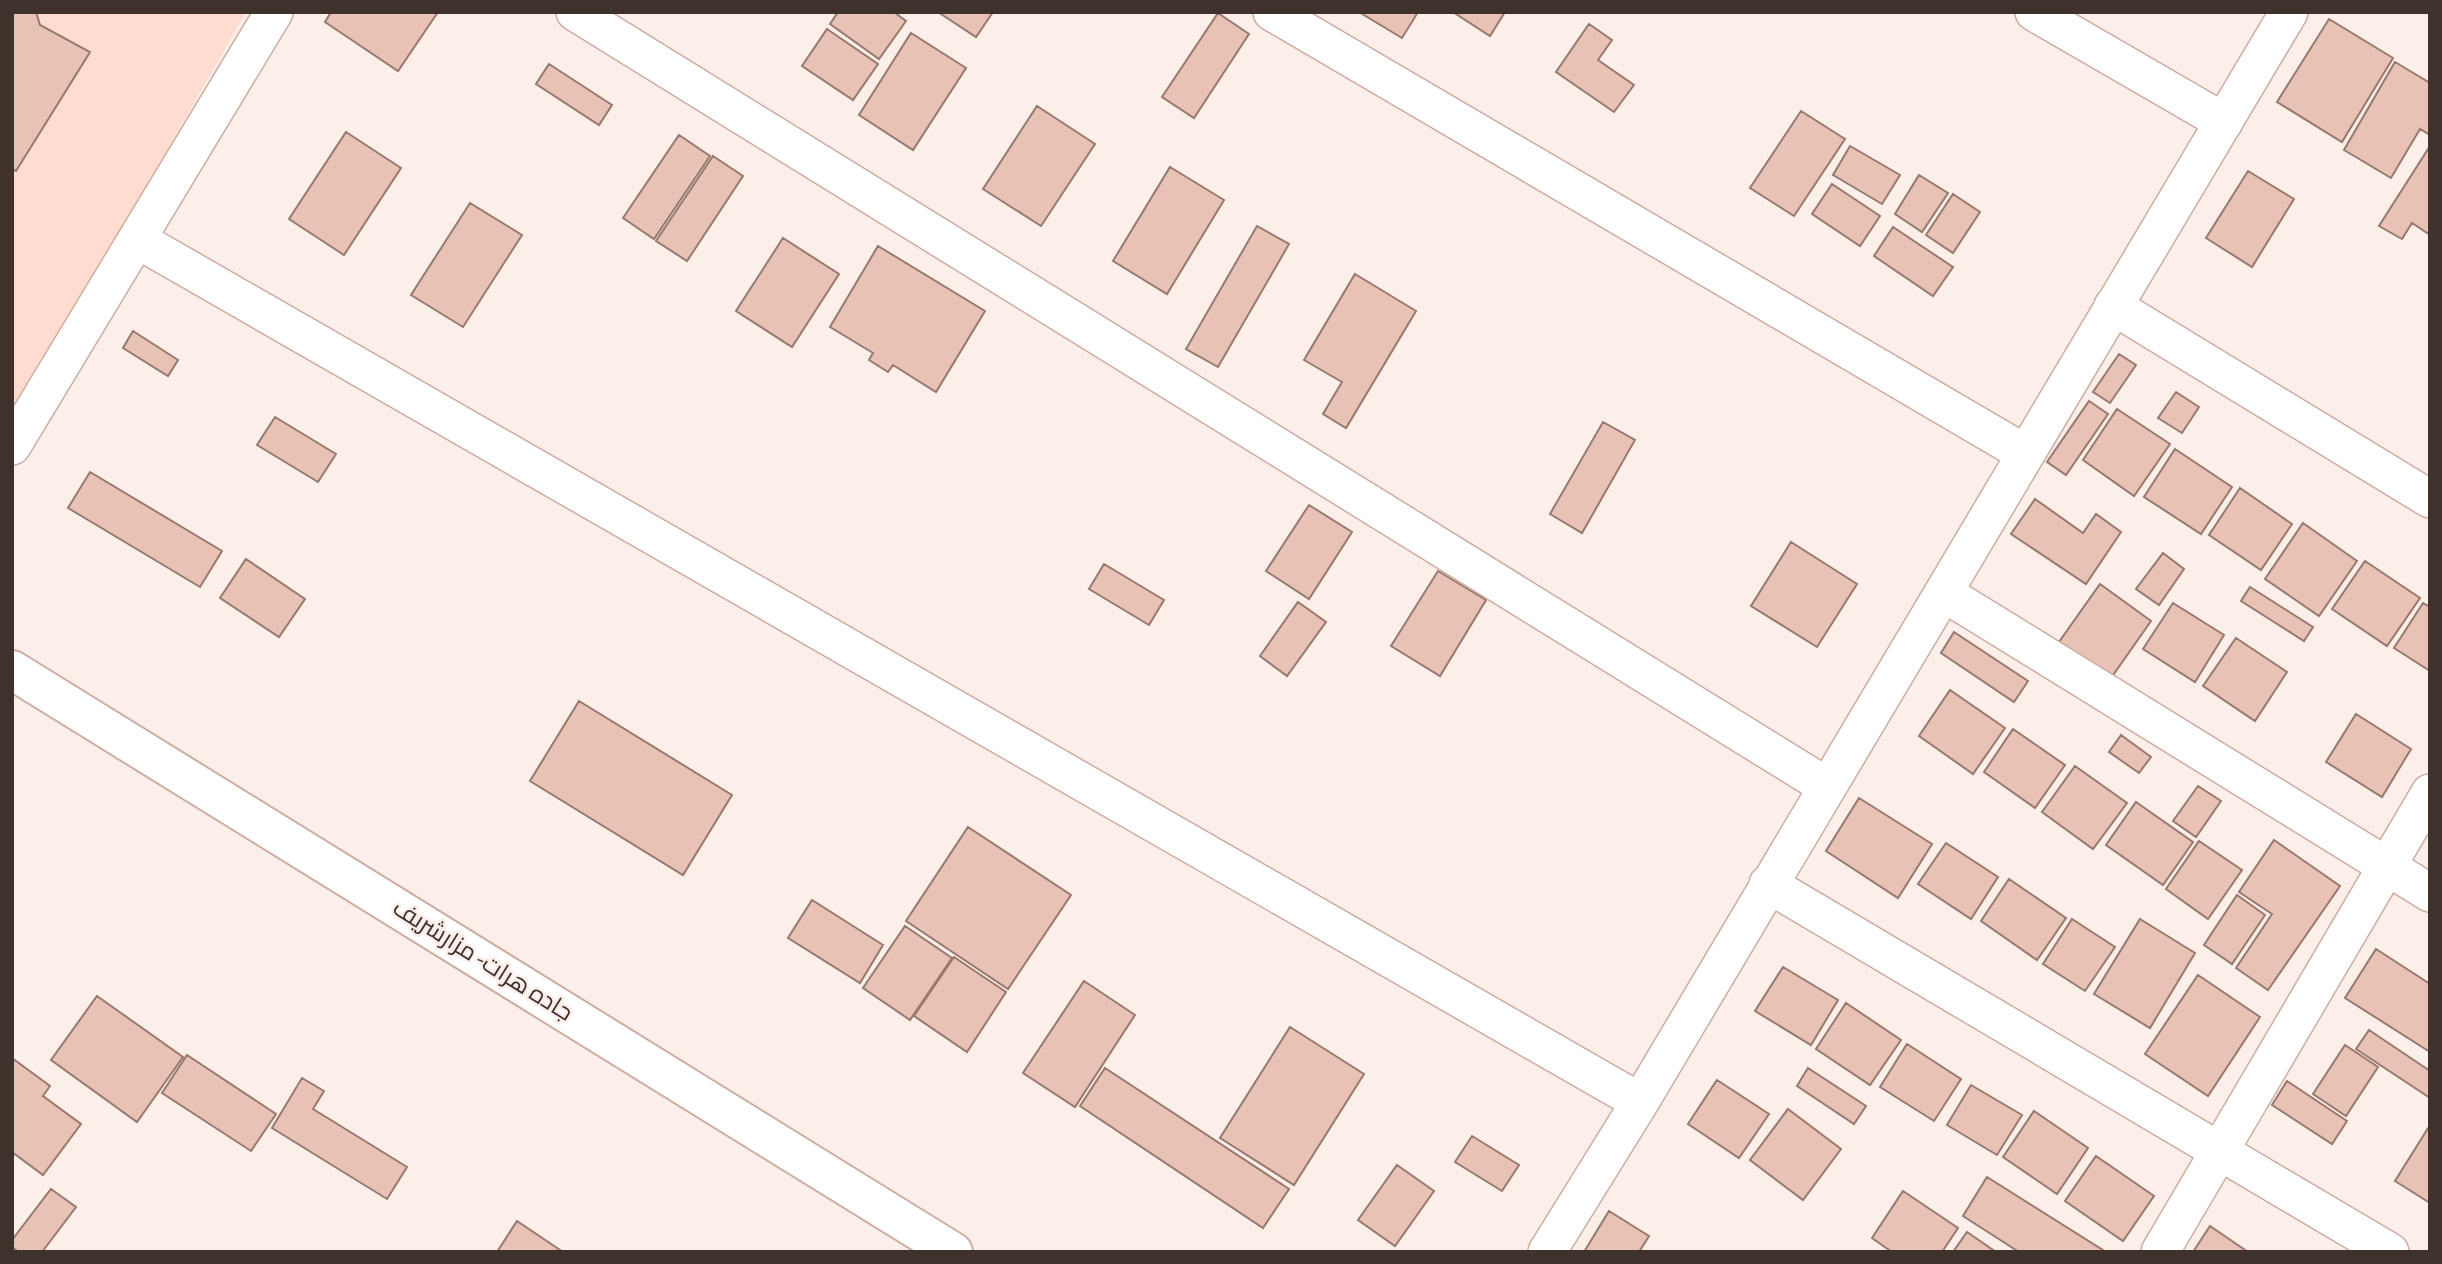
<svg xmlns="http://www.w3.org/2000/svg" width="2442" height="1264" font-family="'Alegreya Sans',Cairo,sans-serif">
<style>
.built{fill:#ffdcd0}
.building{fill:#e8c3b5;stroke:#98796d;stroke-width:2}
.lines{fill:none;stroke-linecap:round;stroke-linejoin:round}
.street-casing{stroke:#ceada1;stroke-width:40}
.highway-casing{stroke:#ceada1;stroke-width:42}
.street{stroke:#fff;stroke-width:37}
.highway{stroke:#fff;stroke-width:38}
.labels{text-anchor:middle;stroke-width:5;stroke-linejoin:round;paint-order:stroke}
.street-label{font-size:24px;fill:#3f322d;stroke:#fceee9}
</style>
<rect width="100%" height="100%" fill="#fceee9"/>
<path class="built" d="M 12,12 L 246,12 L 12,421 Z"/>
<path class="building" d="M 12,12 L 36,12 L 40,25 L 90,52 L 16,171 L 12,169 Z
M 331,12 L 438,12 L 398,71 L 325,22 Z
M 838,12 L 894,12 L 906,21 L 879,59 L 830,24 Z
M 938,12 L 993,12 L 976,37 Z
M 1359,12 L 1418,12 L 1402,38 Z
M 1453,12 L 1505,12 L 1490,36 Z
M 1218,13 L 1249,34 L 1194,118 L 1162,97 Z
M 2329,19 L 2393,58 L 2342,142 L 2277,102 Z
M 1589,24 L 1612,40 L 1598,60 L 1634,85 L 1614,112 L 1556,72 Z
M 827,29 L 878,64 L 853,100 L 802,66 Z
M 911,33 L 966,68 L 913,150 L 859,115 Z
M 2395,62 L 2430,83 L 2430,135 L 2420,129 L 2391,178 L 2344,150 Z
M 549,64 L 612,105 L 599,125 L 536,84 Z
M 1037,106 L 1095,144 L 1041,226 L 983,189 Z
M 1801,111 L 1845,139 L 1794,216 L 1750,188 Z
M 346,132 L 401,168 L 344,255 L 289,219 Z
M 679,135 L 710,156 L 654,239 L 623,218 Z
M 1850,146 L 1900,175 L 1882,204 L 1833,175 Z
M 2430,146 L 2430,235 L 2412,223 L 2402,239 L 2379,226 Z
M 713,156 L 743,176 L 687,261 L 656,241 Z
M 1170,167 L 1224,200 L 1167,294 L 1113,261 Z
M 2248,171 L 2294,199 L 2252,267 L 2206,238 Z
M 1919,175 L 1948,193 L 1922,232 L 1895,214 Z
M 1832,184 L 1880,216 L 1860,246 L 1812,214 Z
M 1953,194 L 1980,212 L 1953,253 L 1926,235 Z
M 470,203 L 522,235 L 463,327 L 411,295 Z
M 1257,226 L 1289,244 L 1218,367 L 1186,349 Z
M 1893,227 L 1953,267 L 1933,296 L 1874,256 Z
M 783,238 L 839,274 L 792,347 L 736,311 Z
M 878,246 L 985,311 L 936,392 L 893,365 L 888,372 L 869,360 L 873,353 L 830,327 Z
M 1355,274 L 1416,311 L 1346,428 L 1323,414 L 1342,382 L 1304,360 Z
M 133,331 L 178,360 L 168,376 L 123,348 Z
M 2119,354 L 2136,365 L 2110,403 L 2093,392 Z
M 2176,392 L 2199,407 L 2182,433 L 2158,418 Z
M 2089,401 L 2108,414 L 2066,475 L 2047,462 Z
M 2117,409 L 2170,444 L 2134,496 L 2083,460 Z
M 275,417 L 336,454 L 318,482 L 257,445 Z
M 1603,422 L 1635,440 L 1582,533 L 1550,514 Z
M 2175,449 L 2232,487 L 2201,534 L 2144,497 Z
M 90,472 L 222,551 L 200,587 L 68,508 Z
M 2240,488 L 2292,524 L 2261,570 L 2209,535 Z
M 2035,499 L 2083,533 L 2096,514 L 2121,532 L 2086,584 L 2011,534 Z
M 1309,505 L 1352,532 L 1309,599 L 1266,571 Z
M 2303,523 L 2357,561 L 2319,616 L 2265,579 Z
M 1791,542 L 1857,584 L 1817,647 L 1751,606 Z
M 2163,553 L 2184,569 L 2159,605 L 2136,589 Z
M 246,559 L 305,599 L 279,637 L 220,598 Z
M 2365,561 L 2420,598 L 2387,646 L 2332,609 Z
M 1104,564 L 1164,600 L 1149,625 L 1089,589 Z
M 1438,571 L 1486,600 L 1440,676 L 1391,646 Z
M 2100,584 L 2151,621 L 2111,678 L 2059,642 Z
M 2250,587 L 2313,627 L 2304,641 L 2241,601 Z
M 1298,602 L 1326,622 L 1287,676 L 1260,656 Z
M 2173,603 L 2224,635 L 2195,682 L 2143,649 Z
M 2423,603 L 2430,607 L 2430,671 L 2394,648 Z
M 1954,632 L 2028,681 L 2014,702 L 1941,653 Z
M 2236,638 L 2287,672 L 2255,721 L 2203,686 Z
M 1950,690 L 2005,728 L 1973,774 L 1919,736 Z
M 579,701 L 732,795 L 683,875 L 530,781 Z
M 2356,714 L 2411,749 L 2382,797 L 2326,762 Z
M 2013,729 L 2065,765 L 2035,808 L 1984,772 Z
M 2121,735 L 2151,757 L 2139,773 L 2109,752 Z
M 2075,766 L 2127,803 L 2093,849 L 2042,812 Z
M 2198,786 L 2221,801 L 2196,837 L 2173,821 Z
M 1859,798 L 1932,844 L 1898,898 L 1826,851 Z
M 2136,802 L 2193,842 L 2163,885 L 2106,845 Z
M 968,827 L 1071,895 L 1008,989 L 906,921 Z
M 2274,840 L 2340,886 L 2268,990 L 2236,968 L 2272,914 L 2239,892 Z
M 2199,841 L 2242,870 L 2208,919 L 2166,889 Z
M 1946,843 L 1998,877 L 1971,919 L 1918,884 Z
M 2009,879 L 2066,918 L 2037,960 L 1981,921 Z
M 2237,895 L 2265,915 L 2232,964 L 2204,945 Z
M 812,900 L 883,945 L 860,983 L 788,938 Z
M 2072,919 L 2115,947 L 2085,991 L 2043,964 Z
M 2140,919 L 2195,953 L 2150,1028 L 2094,994 Z
M 905,926 L 952,958 L 910,1020 L 863,988 Z
M 2376,949 L 2430,984 L 2430,1052 L 2345,998 Z
M 954,957 L 1006,992 L 967,1052 L 914,1016 Z
M 1783,967 L 1838,1000 L 1811,1045 L 1755,1011 Z
M 2198,975 L 2260,1017 L 2208,1096 L 2145,1054 Z
M 1084,981 L 1135,1015 L 1075,1107 L 1023,1073 Z
M 97,996 L 183,1057 L 137,1122 L 51,1060 Z
M 1846,1003 L 1901,1040 L 1870,1085 L 1816,1049 Z
M 1290,1027 L 1364,1074 L 1294,1185 L 1220,1138 Z
M 2369,1030 L 2430,1071 L 2430,1098 L 2356,1049 Z
M 1907,1044 L 1961,1079 L 1934,1121 L 1880,1087 Z
M 2345,1045 L 2378,1067 L 2346,1116 L 2313,1094 Z
M 187,1055 L 276,1114 L 251,1151 L 162,1093 Z
M 12,1058 L 50,1086 L 43,1096 L 81,1124 L 43,1175 L 12,1152 Z
M 1105,1068 L 1289,1189 L 1263,1228 L 1080,1106 Z
M 1808,1068 L 1866,1106 L 1854,1124 L 1797,1086 Z
M 302,1078 L 324,1091 L 313,1109 L 407,1167 L 387,1199 L 272,1128 Z
M 1717,1080 L 1769,1114 L 1739,1158 L 1688,1124 Z
M 2287,1081 L 2347,1121 L 2332,1144 L 2272,1105 Z
M 1971,1085 L 2022,1115 L 1997,1155 L 1947,1125 Z
M 1788,1109 L 1841,1149 L 1803,1200 L 1750,1160 Z
M 2034,1111 L 2088,1148 L 2057,1194 L 2003,1157 Z
M 2430,1125 L 2430,1203 L 2395,1181 Z
M 1472,1136 L 1519,1165 L 1502,1191 L 1455,1162 Z
M 2096,1156 L 2154,1196 L 2123,1241 L 2065,1201 Z
M 1397,1165 L 1434,1191 L 1395,1246 L 1358,1220 Z
M 1987,1177 L 2106,1252 L 2019,1252 L 1963,1216 Z
M 51,1189 L 76,1207 L 42,1252 L 19,1252 L 12,1247 L 12,1240 Z
M 1903,1191 L 1958,1228 L 1942,1252 L 1892,1252 L 1872,1238 Z
M 1609,1211 L 1649,1236 L 1639,1252 L 1584,1252 Z
M 517,1221 L 563,1252 L 497,1252 Z
M 2210,1226 L 2248,1252 L 2193,1252 Z
M 1967,1232 L 1996,1252 L 1953,1252 Z"/>
<g class="lines">
<defs>
<path id="street" d="M 575,12 L 1826,786
M 1272,12 L 2026,454
M 2034,12 L 2224,122
M 138,240 L 1640,1102
M 2113,306 L 2430,499
M 12,446 L 274,12
M 1944,593 L 2430,893
M 1768,884 L 2390,1252
M 1547,1252 L 1640,1102 L 2289,12
M 2160,1252 L 2430,793"/>
<path id="highway" d="M 12,670 L 953,1252"/>
</defs>
<use href="#street" class="street-casing"/>
<use href="#highway" class="highway-casing"/>
<use href="#street" class="street"/>
<use href="#highway" class="highway"/>
</g>
<g class="labels">
<g class="street-label">
<text transform="translate(483 960) rotate(32)" y="8">جاده هرات- مزارشریف</text>
</g>
</g>
<rect width="2442" height="1264" fill="none" stroke="#3f322d" stroke-width="28"/>
</svg>
